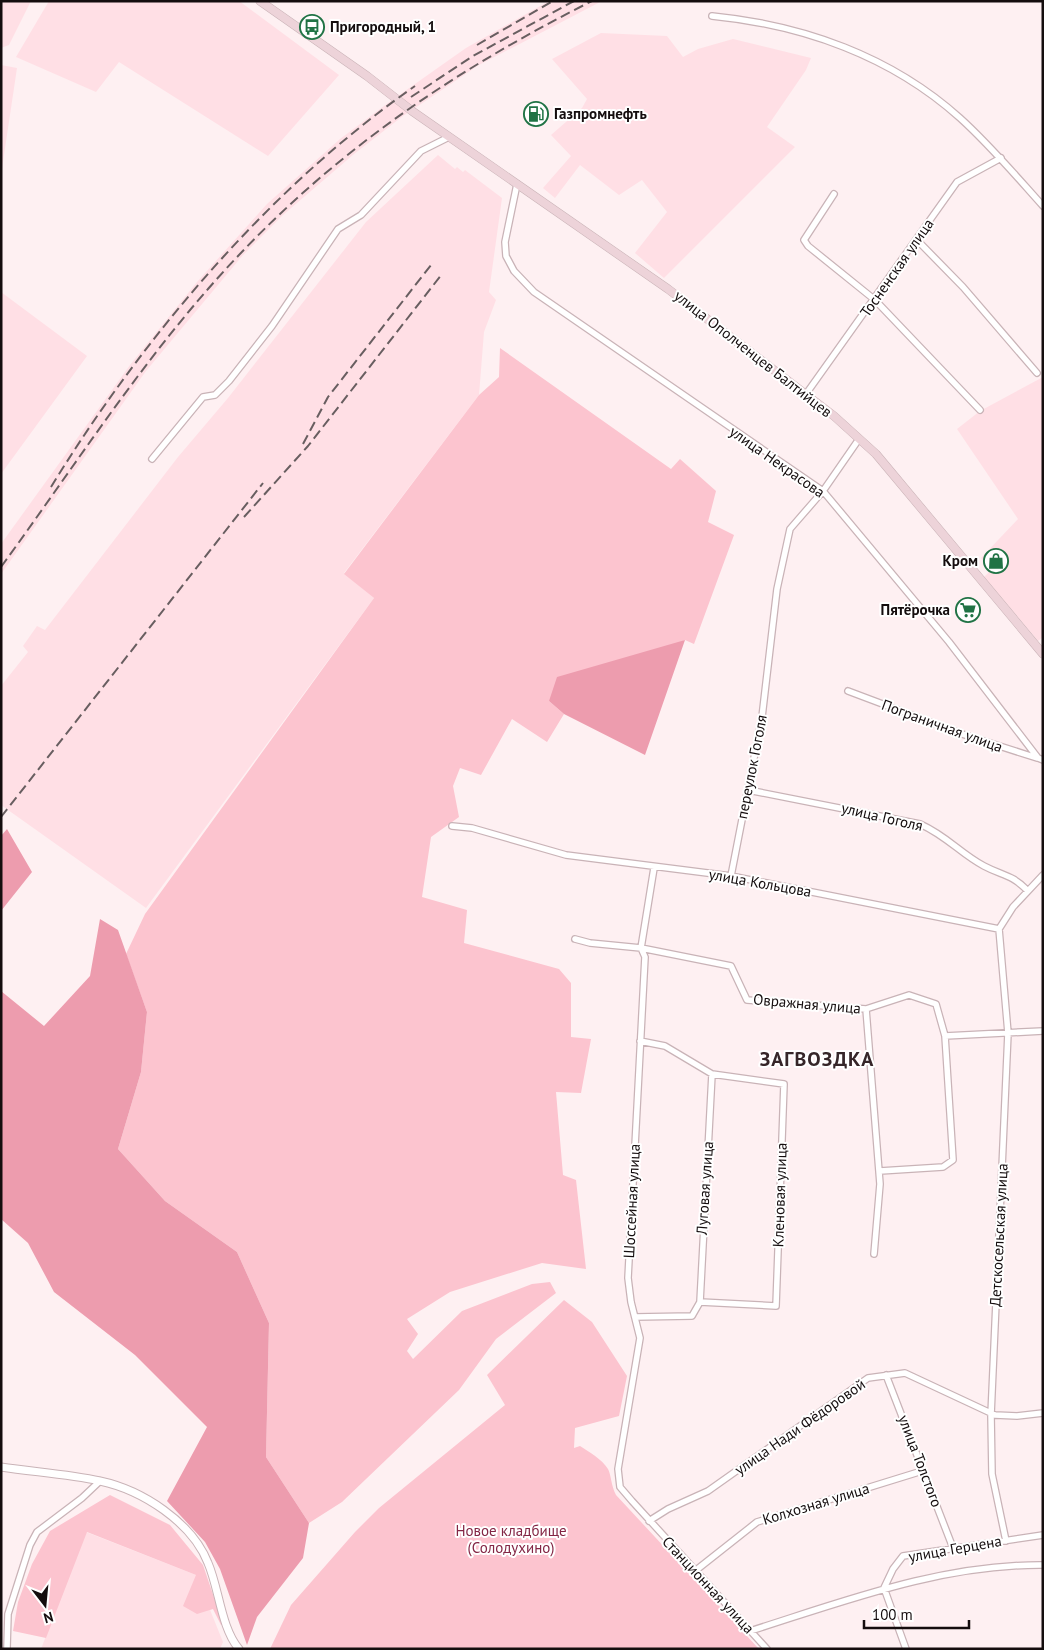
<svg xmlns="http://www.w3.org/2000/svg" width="1044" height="1650" font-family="'PT Sans',sans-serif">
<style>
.built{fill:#ffdfe5}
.green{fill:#fcc4cf}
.forest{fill:#ed9cae}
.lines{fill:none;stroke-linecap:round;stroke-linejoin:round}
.minor-casing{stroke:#c9b3b7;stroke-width:8}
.tertiary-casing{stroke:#c9b3b7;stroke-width:9}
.secondary-casing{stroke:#c9b3b7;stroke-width:9}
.minor{stroke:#fff;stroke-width:5.5}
.tertiary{stroke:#fff;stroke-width:7}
.secondary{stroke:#edd3d9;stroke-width:8}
.rail{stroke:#685e60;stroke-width:2;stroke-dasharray:10 5;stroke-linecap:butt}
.labels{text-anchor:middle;stroke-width:4;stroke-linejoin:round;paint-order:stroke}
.poi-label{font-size:15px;font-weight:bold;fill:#140d0e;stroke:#fff;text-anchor:start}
.street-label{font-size:15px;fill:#140d0e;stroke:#fff}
.park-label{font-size:15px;fill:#832645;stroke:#fff}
.district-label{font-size:20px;font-weight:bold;letter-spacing:1px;fill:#362629;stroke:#fff}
</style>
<rect width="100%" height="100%" fill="#fef0f2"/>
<path class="built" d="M 1,1 L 31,1 L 9,45 L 1,48 Z
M 49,1 L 239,1 L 339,75 L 268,156 L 119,62 L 96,92 L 16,57 Z
M 549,1 L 602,1 L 479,65 L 403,116 L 354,154 L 283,215 L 243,255 L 146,371 L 1,574 L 1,544 L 130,365 L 197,282 L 267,204 L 340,139 L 388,103 L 466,48 Z
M 601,33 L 667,36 L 683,57 L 698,49 L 733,39 L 811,58 L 806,70 L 767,127 L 795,147 L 664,278 L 635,253 L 667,212 L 642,180 L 619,195 L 580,165 L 555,198 L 543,188 L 571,156 L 551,135 L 582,108 L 587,99 L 552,59 Z
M 1,65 L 17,68 L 1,175 Z
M 438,155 L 455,169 L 457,167 L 463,172 L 465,170 L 502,198 L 489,292 L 496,300 L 484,332 L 479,395 L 344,573 L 374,598 L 146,908 L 1,805 L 1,686 L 28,652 L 23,646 L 37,626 L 45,630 L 178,457 L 228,398 L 366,222 Z
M 1,292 L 87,356 L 1,474 Z
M 1043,377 L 1043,637 L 1038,641 L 984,577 L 991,570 L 981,558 L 1018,519 L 957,429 L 980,411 Z
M 86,1532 L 196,1575 L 223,1642 L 220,1649 L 41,1649 Z"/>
<path class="green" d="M 500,348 L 671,469 L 680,459 L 716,491 L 708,522 L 734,535 L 694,644 L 685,640 L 549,701 L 564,714 L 547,742 L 512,719 L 481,775 L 460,768 L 453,786 L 459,817 L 431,837 L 422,897 L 467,910 L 464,943 L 559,969 L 571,983 L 571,1037 L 591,1039 L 581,1093 L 556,1092 L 563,1175 L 576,1180 L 586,1269 L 542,1263 L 450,1292 L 407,1319 L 418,1334 L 407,1351 L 413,1359 L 462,1311 L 532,1284 L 550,1282 L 556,1293 L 496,1339 L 459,1390 L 342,1502 L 309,1523 L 266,1457 L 269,1323 L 237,1252 L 165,1201 L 118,1149 L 141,1072 L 147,1012 L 126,954 L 145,914 L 374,598 L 344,574 L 479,395 L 499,377 Z
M 564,1300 L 592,1322 L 627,1376 L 619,1416 L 575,1428 L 574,1448 L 580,1446 C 589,1452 602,1459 608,1469 C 611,1474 611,1486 616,1495 L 759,1649 L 270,1649 L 291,1605 L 355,1532 L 379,1508 L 505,1405 L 487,1375 Z
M 110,1495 L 170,1525 L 203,1565 L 223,1624 L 221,1625 L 213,1609 L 197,1614 L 183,1606 L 196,1575 L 87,1532 L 46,1638 L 13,1631 L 18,1602 L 32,1564 L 50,1531 Z"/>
<path class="forest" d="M 685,640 L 645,755 L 564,714 L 549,701 L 557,677 Z
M 7,829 L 32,872 L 1,911 L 1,836 Z
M 100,919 L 118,930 L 147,1012 L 141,1072 L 118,1149 L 165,1201 L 237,1252 L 269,1323 L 266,1457 L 309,1523 L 303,1558 L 257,1617 L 247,1645 L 220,1569 L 205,1542 L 167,1501 L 207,1427 L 135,1355 L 54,1292 L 28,1243 L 1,1219 L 1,991 L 44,1026 L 90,976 Z"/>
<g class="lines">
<defs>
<path id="minor" d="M 712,16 C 803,25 891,56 960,118 C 990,145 1016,176 1043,206
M 517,184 L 505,242 L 506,256 L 514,271 L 534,292 L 823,491 L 949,642 L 1038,758 L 1043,760
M 834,194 L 804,240 L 808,246 L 875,300 L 980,410
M 917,240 L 963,287 L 1037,373
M 806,394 L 957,182 L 1001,158
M 152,459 L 203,397 L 215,395 L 229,381 L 272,326 L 338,229 L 361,215 L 421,151 L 449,137
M 848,691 L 965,735 L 1037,758
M 748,790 L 920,824 C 947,836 961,854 984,866 C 1003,876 1011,874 1027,890
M 452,826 L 472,828 L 566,855 L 731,876 L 999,929 L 1013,907 L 1043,875
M 654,868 L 641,948 L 645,957 L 628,1278 L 631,1302 L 640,1338 L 618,1469 L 620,1487 L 632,1501 L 767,1649
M 731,876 L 762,717 L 777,589 L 790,529 L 823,491 L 859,439
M 999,929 L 1008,1033 L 991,1415 L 992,1474 L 1006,1541
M 575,939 L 590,943 L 641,948 L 731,966 L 747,1000 L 866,1009 L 909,995 L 936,1004 L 945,1036 L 953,1160 L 943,1167 L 880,1171
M 866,1009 L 880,1184 L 874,1254
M 945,1036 L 1043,1031
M 640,1041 L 665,1046 L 712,1074 L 784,1084 L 776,1306 L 700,1302
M 635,1317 L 692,1316 L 700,1302 L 712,1074
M 886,1375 L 953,1548
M 649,1521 L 668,1509 L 708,1491 L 868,1378 L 905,1373 L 995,1415 L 1017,1416 L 1043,1413
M 695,1571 L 757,1522 L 922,1471
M 750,1631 C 845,1601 942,1564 1043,1565
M 7,1648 L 8,1614 L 30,1545 L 37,1532 L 82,1498 L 100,1481
M 906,1649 L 884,1588 L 893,1569 L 903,1556 L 1043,1535"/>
<path id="tertiary" d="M 1,1467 C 34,1472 68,1474 100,1481 C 142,1490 192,1522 208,1563 C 219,1588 221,1628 239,1649"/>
<path id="secondary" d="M 260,1 L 367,76 L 412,111 L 668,289 L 834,416 L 876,454 L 1043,654"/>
</defs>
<use href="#minor" class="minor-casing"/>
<use href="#tertiary" class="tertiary-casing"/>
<use href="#secondary" class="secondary-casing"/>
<use href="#minor" class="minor"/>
<use href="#tertiary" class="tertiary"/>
<use href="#secondary" class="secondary"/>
<path class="rail" d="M 477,45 L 553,1
M 411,97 L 473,56 L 574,1
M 303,444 L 328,397 L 431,265
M 51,487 C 143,337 270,187 415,86
M 244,517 L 308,446 L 442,274
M 1,567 C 69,474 132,376 208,289 C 318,163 443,76 592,1
M 1,817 L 263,483"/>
</g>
<defs>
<symbol id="bus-ring" viewBox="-11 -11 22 22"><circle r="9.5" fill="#fff" stroke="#207345" stroke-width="1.5"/><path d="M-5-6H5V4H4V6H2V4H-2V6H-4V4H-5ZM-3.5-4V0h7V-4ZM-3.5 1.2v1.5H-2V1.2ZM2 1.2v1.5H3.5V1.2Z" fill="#207345"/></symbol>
<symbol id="fuel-ring" viewBox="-11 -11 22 22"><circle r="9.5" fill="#fff" stroke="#207345" stroke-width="1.5"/><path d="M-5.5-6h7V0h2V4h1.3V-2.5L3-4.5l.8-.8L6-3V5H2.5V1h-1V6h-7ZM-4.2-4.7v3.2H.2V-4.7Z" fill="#207345"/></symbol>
<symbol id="shop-ring" viewBox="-11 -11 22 22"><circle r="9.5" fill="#fff" stroke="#207345" stroke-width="1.5"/><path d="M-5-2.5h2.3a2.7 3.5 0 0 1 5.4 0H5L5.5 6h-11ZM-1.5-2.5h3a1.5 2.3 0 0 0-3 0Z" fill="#207345"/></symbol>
<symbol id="supermarket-ring" viewBox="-11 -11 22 22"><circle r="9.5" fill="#fff" stroke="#207345" stroke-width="1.5"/><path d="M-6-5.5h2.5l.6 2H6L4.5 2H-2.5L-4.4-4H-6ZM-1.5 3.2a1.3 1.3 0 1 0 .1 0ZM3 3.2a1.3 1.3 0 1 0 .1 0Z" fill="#207345"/></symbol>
</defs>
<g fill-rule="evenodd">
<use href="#bus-ring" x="298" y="13" width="28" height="28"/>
<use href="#fuel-ring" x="522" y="100" width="28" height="28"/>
<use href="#shop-ring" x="982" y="547" width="28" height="28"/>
<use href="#supermarket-ring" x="954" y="596" width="28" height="28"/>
</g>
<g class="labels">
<g class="poi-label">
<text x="330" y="32">Пригородный, 1</text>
<text x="554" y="119">Газпромнефть</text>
<text x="978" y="566" text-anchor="end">Кром</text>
<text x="950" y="615" text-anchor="end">Пятёрочка</text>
</g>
<g class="street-label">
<text transform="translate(897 268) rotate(-55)" y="5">Тосненская улица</text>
<text transform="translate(753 354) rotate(38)" y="5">улица Ополченцев Балтийцев</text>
<text transform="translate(777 462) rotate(35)" y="5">улица Некрасова</text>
<text transform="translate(942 726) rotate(20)" y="5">Пограничная улица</text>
<text transform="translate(752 767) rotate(-79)" y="5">переулок Гоголя</text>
<text transform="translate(882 817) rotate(13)" y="5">улица Гоголя</text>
<text transform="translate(760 883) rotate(10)" y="5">улица Кольцова</text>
<text transform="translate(807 1004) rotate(5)" y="5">Овражная улица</text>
<text transform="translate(705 1188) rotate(-86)" y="5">Луговая улица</text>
<text transform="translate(780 1195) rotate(-88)" y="5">Кленовая улица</text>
<text transform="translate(632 1201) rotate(-87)" y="5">Шоссейная улица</text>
<text transform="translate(999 1235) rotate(-87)" y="5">Детскосельская улица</text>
<text transform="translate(800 1427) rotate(-35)" y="5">улица Нади Фёдоровой</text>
<text transform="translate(920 1461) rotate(69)" y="5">улица Толстого</text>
<text transform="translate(816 1504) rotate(-17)" y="5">Колхозная улица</text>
<text transform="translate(955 1549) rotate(-10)" y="5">улица Герцена</text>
<text transform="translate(708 1585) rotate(47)" y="5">Станционная улица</text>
</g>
<g class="park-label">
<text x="511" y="1536">Новое кладбище<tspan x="511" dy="17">(Солодухино)</tspan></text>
</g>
<g class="district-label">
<text x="817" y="1066">ЗАГВОЗДКА</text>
</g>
</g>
<rect width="1044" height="1650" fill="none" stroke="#140d0e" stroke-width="5"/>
<g transform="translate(45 1605) rotate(164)" stroke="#ffffff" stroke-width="4" paint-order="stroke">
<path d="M0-4L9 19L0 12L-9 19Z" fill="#140d0e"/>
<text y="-8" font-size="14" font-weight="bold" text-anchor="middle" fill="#140d0e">N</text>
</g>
<path d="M864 1620v8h105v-8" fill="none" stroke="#140d0e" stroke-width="2.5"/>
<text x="872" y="1620" font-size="15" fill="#140d0e" stroke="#ffffff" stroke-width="4" paint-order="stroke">100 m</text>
</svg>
